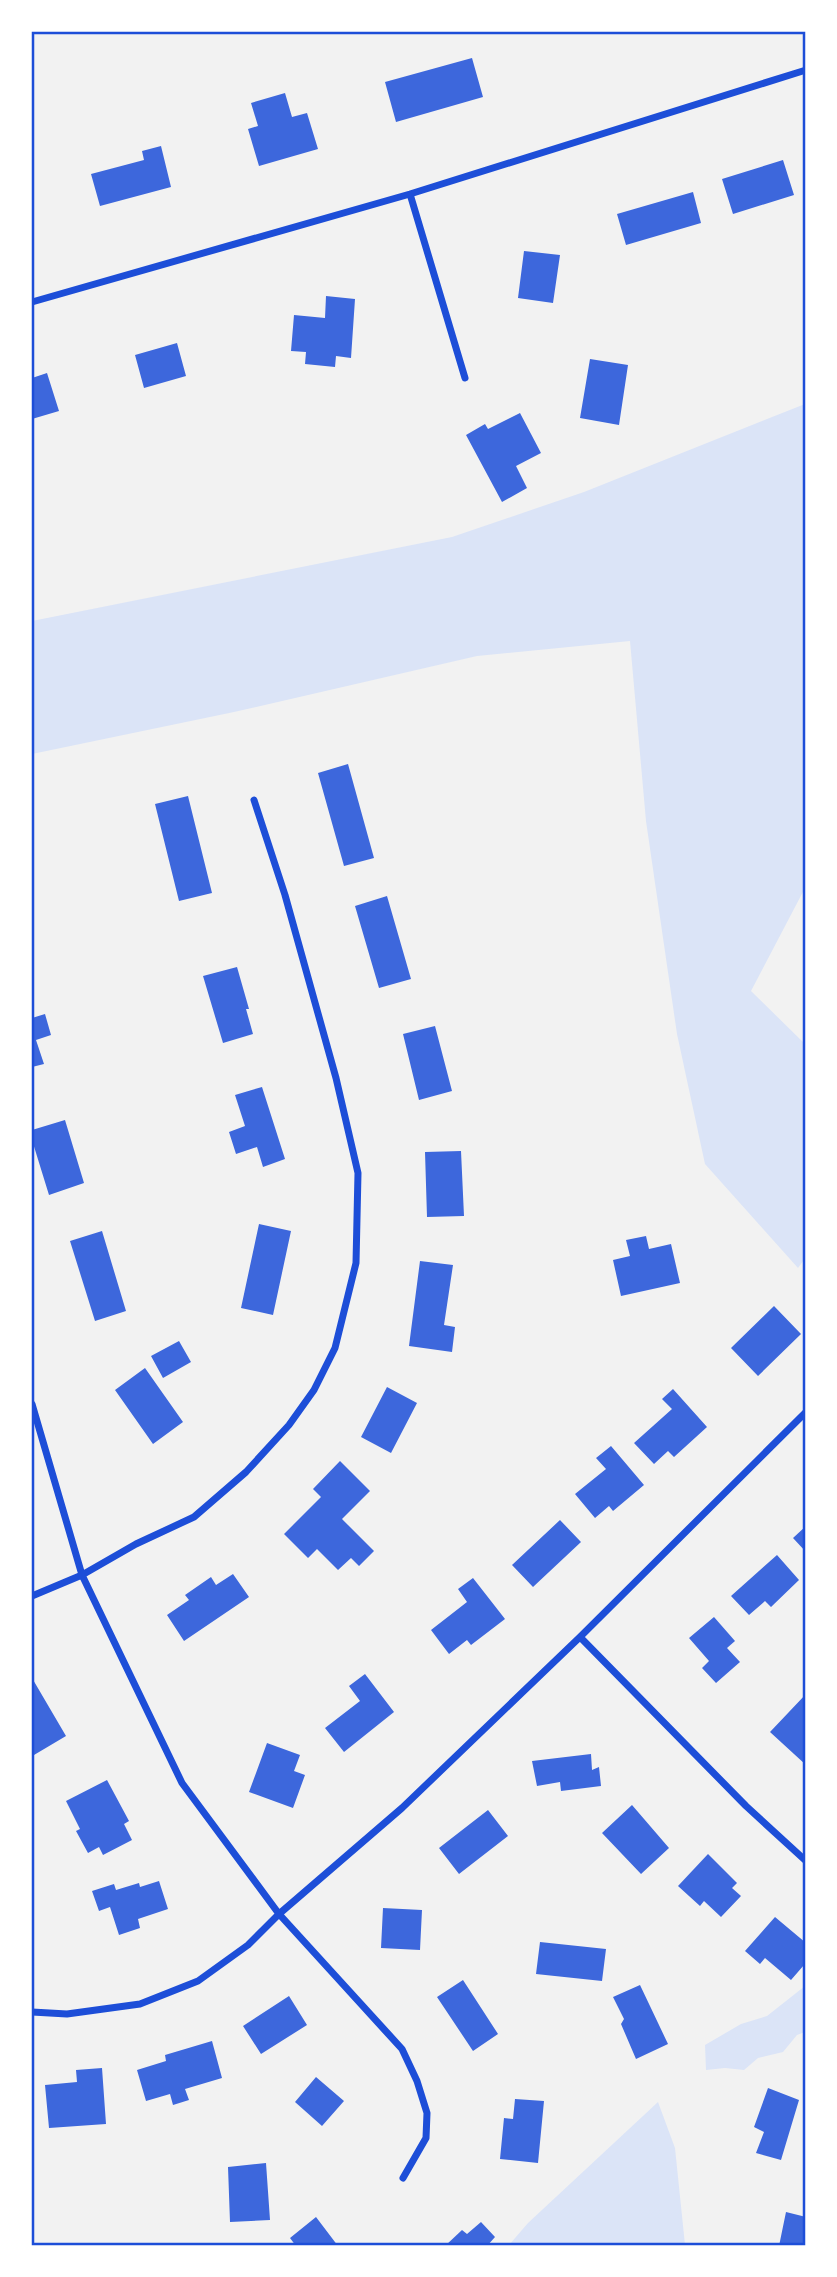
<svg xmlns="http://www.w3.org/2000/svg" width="837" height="2277" font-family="Roboto,sans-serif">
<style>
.green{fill:#dbe4f7}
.building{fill:#3d67dc}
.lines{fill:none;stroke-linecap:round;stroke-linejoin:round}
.minor{stroke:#1d4ed8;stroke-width:7}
.neatline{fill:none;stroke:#1d4ed8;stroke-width:2.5}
</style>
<rect width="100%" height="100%" fill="#f2f2f2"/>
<path class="green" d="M 805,404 L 805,888 L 751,991 L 805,1044 L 806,1257 L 798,1268 L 705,1164 L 677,1034 L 646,821 L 630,641 L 477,656 L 234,712 L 32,754 L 32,621 L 452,537 L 584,492 Z
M 805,1986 L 805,2032 L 797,2035 L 783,2052 L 758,2058 L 744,2070 L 725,2068 L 706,2070 L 705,2045 L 741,2024 L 767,2016 Z
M 658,2102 L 675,2148 L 685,2245 L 509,2245 L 528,2223 Z"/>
<path class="building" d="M 472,58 L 483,97 L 396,122 L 385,82 Z
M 285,93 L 292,117 L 307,113 L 318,149 L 259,166 L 248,129 L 258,126 L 251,103 Z
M 161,146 L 171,187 L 100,206 L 91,174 L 144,160 L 142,151 Z
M 783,160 L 794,195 L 733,214 L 722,179 Z
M 693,192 L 701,223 L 626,245 L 617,214 Z
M 524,251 L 560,255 L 553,303 L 518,298 Z
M 326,296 L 355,299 L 351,358 L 336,356 L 335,367 L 305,364 L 306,352 L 291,351 L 294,315 L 325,318 Z
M 177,343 L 186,376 L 144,388 L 135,355 Z
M 590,359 L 628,365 L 619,425 L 580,418 Z
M 47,373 L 59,411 L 32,419 L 32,378 Z
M 520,413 L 541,453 L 516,466 L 527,488 L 502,502 L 466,435 L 485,424 L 488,429 Z
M 348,764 L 374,858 L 344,866 L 318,773 Z
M 188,796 L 212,893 L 179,901 L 155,804 Z
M 387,896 L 411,979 L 379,988 L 355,906 Z
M 237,967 L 249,1009 L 246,1009 L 253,1034 L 223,1043 L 203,976 Z
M 45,1014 L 51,1035 L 36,1040 L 44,1064 L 32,1067 L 32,1018 Z
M 435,1026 L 452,1091 L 419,1100 L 403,1034 Z
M 262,1087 L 285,1159 L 263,1167 L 257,1147 L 236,1154 L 229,1132 L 245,1126 L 235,1095 Z
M 65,1120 L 84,1183 L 49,1195 L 32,1140 L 32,1130 Z
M 461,1151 L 464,1216 L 427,1217 L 425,1152 Z
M 259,1224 L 291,1231 L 273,1315 L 241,1308 Z
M 102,1231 L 126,1311 L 95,1321 L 70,1241 Z
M 646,1236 L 649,1249 L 671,1244 L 680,1283 L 621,1296 L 613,1260 L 630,1256 L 626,1240 Z
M 420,1261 L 453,1265 L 444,1325 L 455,1327 L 452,1352 L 409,1346 Z
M 774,1306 L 801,1334 L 758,1376 L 731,1348 Z
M 179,1341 L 191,1362 L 163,1378 L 151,1356 Z
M 145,1368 L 183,1422 L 153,1444 L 115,1390 Z
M 387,1387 L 417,1403 L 391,1453 L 361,1437 Z
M 673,1389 L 707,1427 L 674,1457 L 668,1451 L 654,1464 L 634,1443 L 672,1409 L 662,1399 Z
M 611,1446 L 644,1485 L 613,1511 L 609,1506 L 595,1518 L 575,1494 L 606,1469 L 596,1458 Z
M 340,1461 L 370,1491 L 342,1519 L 374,1551 L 359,1566 L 351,1558 L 338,1570 L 317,1549 L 308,1558 L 284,1534 L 321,1497 L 313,1489 Z
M 560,1520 L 581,1542 L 533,1587 L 512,1565 Z
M 806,1526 L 806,1552 L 793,1538 Z
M 777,1555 L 799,1580 L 771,1607 L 765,1601 L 749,1615 L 731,1596 Z
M 233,1574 L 249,1597 L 184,1641 L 167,1615 L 189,1600 L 185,1595 L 211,1577 L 216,1585 Z
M 473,1578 L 505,1619 L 471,1645 L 467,1640 L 449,1654 L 431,1630 L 467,1602 L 458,1589 Z
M 714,1617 L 735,1641 L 727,1648 L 740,1662 L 716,1683 L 702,1668 L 709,1661 L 689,1638 Z
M 365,1674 L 394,1712 L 344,1752 L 325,1728 L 360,1701 L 349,1686 Z
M 32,1678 L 66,1736 L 34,1755 L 32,1751 Z
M 806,1694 L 806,1765 L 770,1732 Z
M 267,1743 L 300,1755 L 294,1771 L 305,1775 L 293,1808 L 249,1792 Z
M 591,1754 L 592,1770 L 599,1767 L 601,1786 L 561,1791 L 560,1782 L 537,1786 L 532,1761 Z
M 107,1780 L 129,1821 L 124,1824 L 132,1840 L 103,1855 L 99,1847 L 88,1853 L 76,1831 L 80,1829 L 66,1801 Z
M 632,1805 L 669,1848 L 641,1874 L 602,1833 Z
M 488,1810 L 508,1836 L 459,1874 L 439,1848 Z
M 708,1854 L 737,1883 L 732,1888 L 741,1896 L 721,1917 L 704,1901 L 700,1906 L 678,1886 Z
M 159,1881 L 168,1909 L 138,1919 L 140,1928 L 119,1935 L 110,1907 L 99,1911 L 92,1891 L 114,1884 L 116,1890 L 139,1883 L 140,1887 Z
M 383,1908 L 422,1910 L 420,1950 L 381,1948 Z
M 775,1917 L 806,1943 L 806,1966 L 804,1965 L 791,1980 L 765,1958 L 760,1964 L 745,1951 Z
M 540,1942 L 606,1949 L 602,1981 L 536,1974 Z
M 463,1980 L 498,2034 L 473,2051 L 437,1997 Z
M 640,1985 L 668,2044 L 636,2059 L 621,2024 L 624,2019 L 613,1997 Z
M 289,1996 L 307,2025 L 261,2054 L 243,2026 Z
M 212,2041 L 222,2078 L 185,2089 L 189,2100 L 173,2105 L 170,2094 L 146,2101 L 137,2070 L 166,2061 L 165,2055 Z
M 102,2068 L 106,2124 L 49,2128 L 45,2085 L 77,2082 L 76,2070 Z
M 316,2077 L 344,2101 L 322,2126 L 295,2102 Z
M 768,2088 L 799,2100 L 781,2160 L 756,2153 L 764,2132 L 754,2127 Z
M 515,2099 L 544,2101 L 538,2163 L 500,2159 L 504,2118 L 513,2119 Z
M 266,2163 L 270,2220 L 230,2222 L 228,2167 Z
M 786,2212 L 806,2217 L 806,2246 L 779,2246 Z
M 316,2217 L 338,2246 L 296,2246 L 290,2238 Z
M 481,2222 L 495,2237 L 487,2246 L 445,2246 L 462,2230 L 467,2234 Z"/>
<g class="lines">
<path class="minor" d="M 410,194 L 465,378
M 32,302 L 410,194 L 806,70
M 32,1404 L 82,1575 L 182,1783 L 279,1914 L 402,2049 L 417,2081 L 427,2113 L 426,2138 L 403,2178
M 32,1596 L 82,1575 L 136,1544 L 194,1517 L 246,1472 L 289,1425 L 314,1390 L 335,1348 L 356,1263 L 358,1173 L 336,1078 L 285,895 L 254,800
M 580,1637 L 746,1806 L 806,1861
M 32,2012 L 67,2014 L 140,2004 L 198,1981 L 248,1945 L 279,1914 L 402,1808 L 580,1637 L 806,1412"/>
</g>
<rect width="837" height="2277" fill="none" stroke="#ffffff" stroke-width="66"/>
<rect x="33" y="33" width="771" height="2211" class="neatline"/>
</svg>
